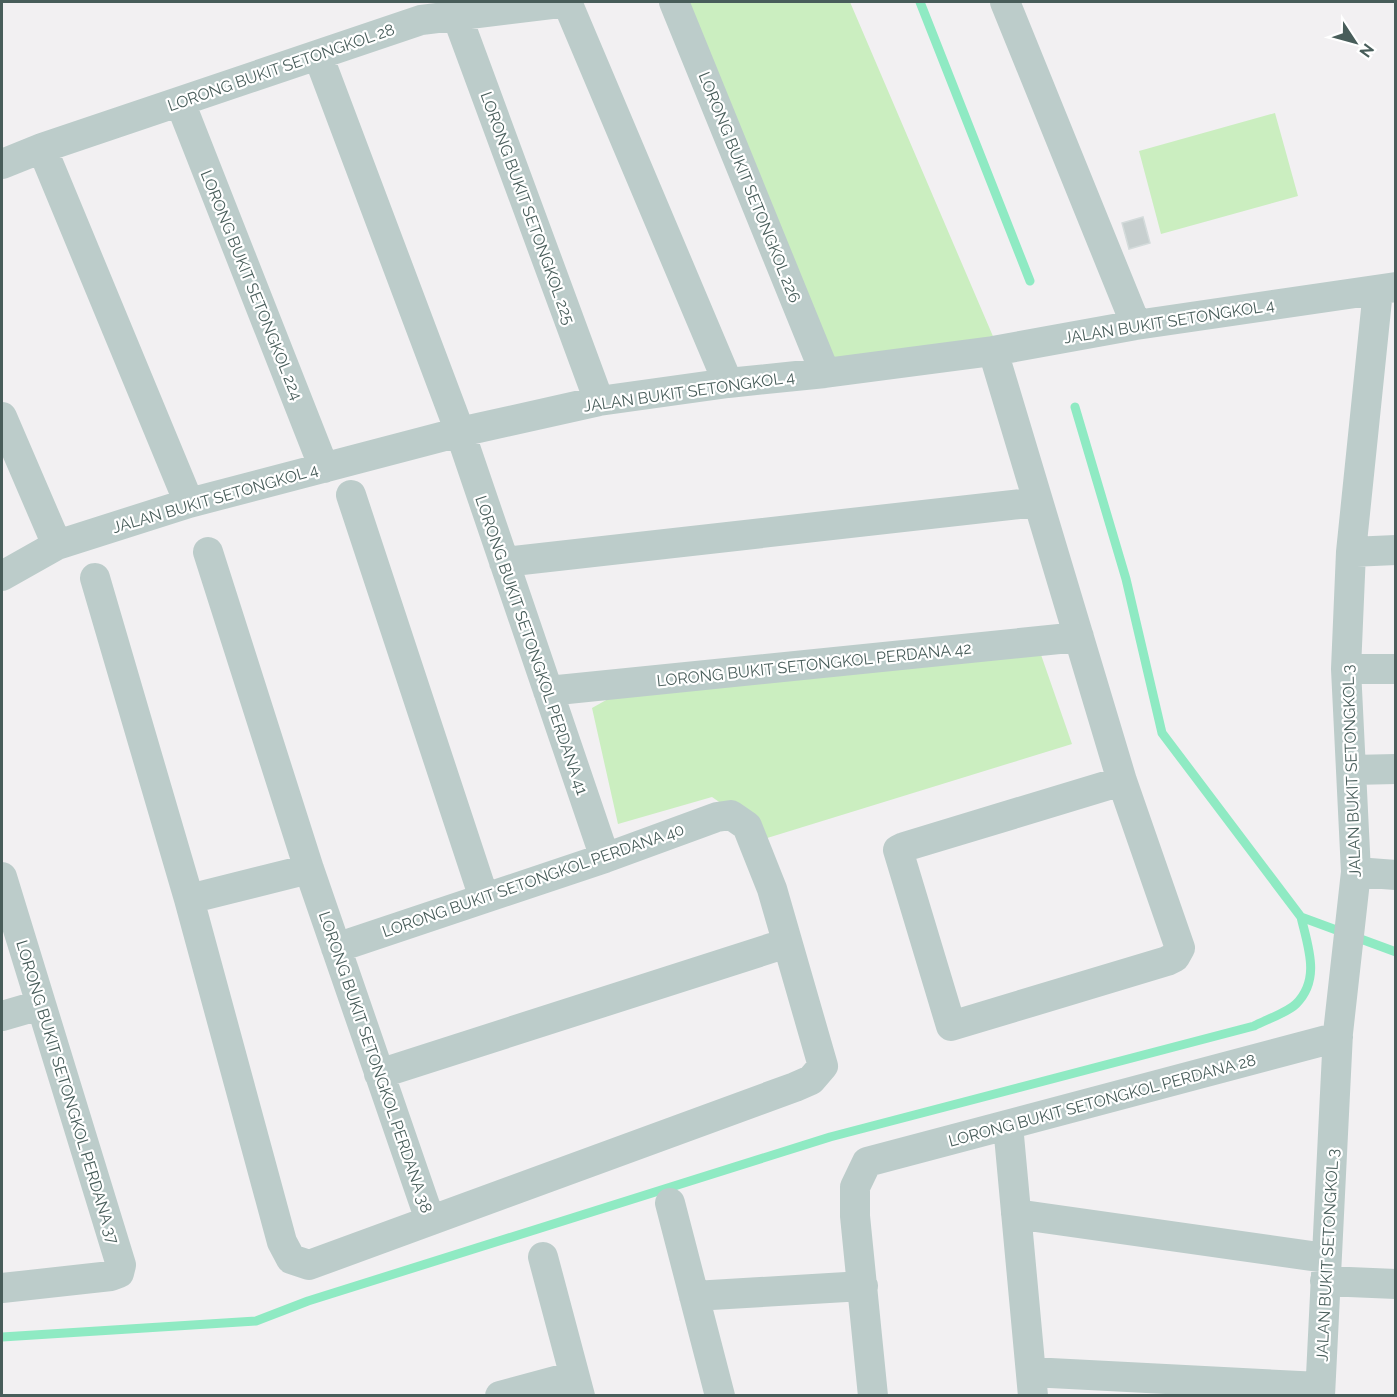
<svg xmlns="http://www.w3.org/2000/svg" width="1397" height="1397" font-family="Raleway,sans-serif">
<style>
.green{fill:#cbeec0}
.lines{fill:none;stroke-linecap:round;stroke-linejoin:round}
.stream{stroke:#8feac3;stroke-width:9}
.building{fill:#c7cfcf;stroke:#d4dbdb;stroke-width:1.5}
.minor{stroke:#bcccca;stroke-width:30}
.labels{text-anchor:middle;stroke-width:4.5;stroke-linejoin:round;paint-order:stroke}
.street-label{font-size:16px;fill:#485d5a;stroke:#fff}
</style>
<rect width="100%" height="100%" fill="#f2f0f2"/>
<path class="green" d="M 681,2 L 850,2 L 1001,355 L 833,377 Z
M 1275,113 L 1298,196 L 1161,234 L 1139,151 Z
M 1039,649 L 1072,744 L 764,839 L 738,815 L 712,797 L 618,824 L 592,708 L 608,699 Z"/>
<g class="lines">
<path class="stream" d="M 920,2 L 1030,281
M 1075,407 L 1126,579 L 1162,733 L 1301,917 L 1396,952
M 2,1337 L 256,1321 L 308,1301 L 830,1137 L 1254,1026 C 1265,1020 1287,1013 1296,1004 C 1321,979 1308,947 1301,917"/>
</g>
<path class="building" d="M 1143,217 L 1150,243 L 1129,249 L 1122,223 Z"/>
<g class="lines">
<path class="minor" d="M 567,2 L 728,383
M 674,2 L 825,373
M 1005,2 L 1136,325
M 457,16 L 599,401
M 318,55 L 460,432 L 605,858
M 180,102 L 324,468
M 42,148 L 189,503
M 2,164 L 42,148 L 421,20 L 568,2
M 993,351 L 1122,781 L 1180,948 L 1175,957 L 1167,961 L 951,1026 L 898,850 L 904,847 L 1122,781
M 2,417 L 57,545
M 351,495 L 484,898
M 208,552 L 309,869 L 430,1220
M 1351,552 L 1396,550
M 504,562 L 1038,502
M 2,576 L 57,545 L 189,503 L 460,432 L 599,401 L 728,383 L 825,373 L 993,351 L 1136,325 L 1396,287
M 95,578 L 189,899 L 282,1242 L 291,1259 L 309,1265 L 795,1087 L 811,1080 L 823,1066 L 772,889 L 747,826 L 731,815 L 717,817 L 605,858 L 336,948
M 1346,669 L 1396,669
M 548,691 L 1079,637
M 1352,770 L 1396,769
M 1356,872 L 1396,875
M 2,877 L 121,1265 L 119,1273 L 111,1276 L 2,1288
M 189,899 L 309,869
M 2,1016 L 40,1005
M 379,1074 L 787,943
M 1008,1125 L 1033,1396
M 670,1203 L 720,1396
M 1016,1214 L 1326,1258
M 543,1257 L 580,1396
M 1325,1281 L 1396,1284
M 694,1296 L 863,1286
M 1031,1372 L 1320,1387
M 500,1396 L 574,1376
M 873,1396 L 855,1216 L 855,1187 L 867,1162 L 1338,1037
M 1320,1396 L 1338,1033 L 1356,872 L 1346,669 L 1351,552 L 1378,290"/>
</g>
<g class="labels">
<g class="street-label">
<text transform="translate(281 67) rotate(-19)" y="6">LORONG BUKIT SETONGKOL 28</text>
<text transform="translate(750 187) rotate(68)" y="6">LORONG BUKIT SETONGKOL 226</text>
<text transform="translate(528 208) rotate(70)" y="6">LORONG BUKIT SETONGKOL 225</text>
<text transform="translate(252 285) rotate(68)" y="6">LORONG BUKIT SETONGKOL 224</text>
<text transform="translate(1169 321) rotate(-9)" y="6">JALAN BUKIT SETONGKOL 4</text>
<text transform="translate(689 391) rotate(-8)" y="6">JALAN BUKIT SETONGKOL 4</text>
<text transform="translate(215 498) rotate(-16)" y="6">JALAN BUKIT SETONGKOL 4</text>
<text transform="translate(532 645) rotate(71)" y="6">LORONG BUKIT SETONGKOL PERDANA 41</text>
<text transform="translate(814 664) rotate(-6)" y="6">LORONG BUKIT SETONGKOL PERDANA 42</text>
<text transform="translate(1351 771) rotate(-92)" y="6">JALAN BUKIT SETONGKOL 3</text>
<text transform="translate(533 880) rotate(-19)" y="6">LORONG BUKIT SETONGKOL PERDANA 40</text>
<text transform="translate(376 1062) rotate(71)" y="6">LORONG BUKIT SETONGKOL PERDANA 38</text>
<text transform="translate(68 1092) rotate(73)" y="6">LORONG BUKIT SETONGKOL PERDANA 37</text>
<text transform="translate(1102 1100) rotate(-15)" y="6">LORONG BUKIT SETONGKOL PERDANA 28</text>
<text transform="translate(1327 1255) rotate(-87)" y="6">JALAN BUKIT SETONGKOL 3</text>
</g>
</g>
<rect width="1397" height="1397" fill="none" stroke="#485d5a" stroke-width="6"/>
<g transform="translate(1355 42) rotate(126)" stroke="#ffffff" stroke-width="4.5" paint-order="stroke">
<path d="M0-4.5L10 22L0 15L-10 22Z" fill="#485d5a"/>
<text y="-9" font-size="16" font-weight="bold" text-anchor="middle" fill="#485d5a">N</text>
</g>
</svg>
